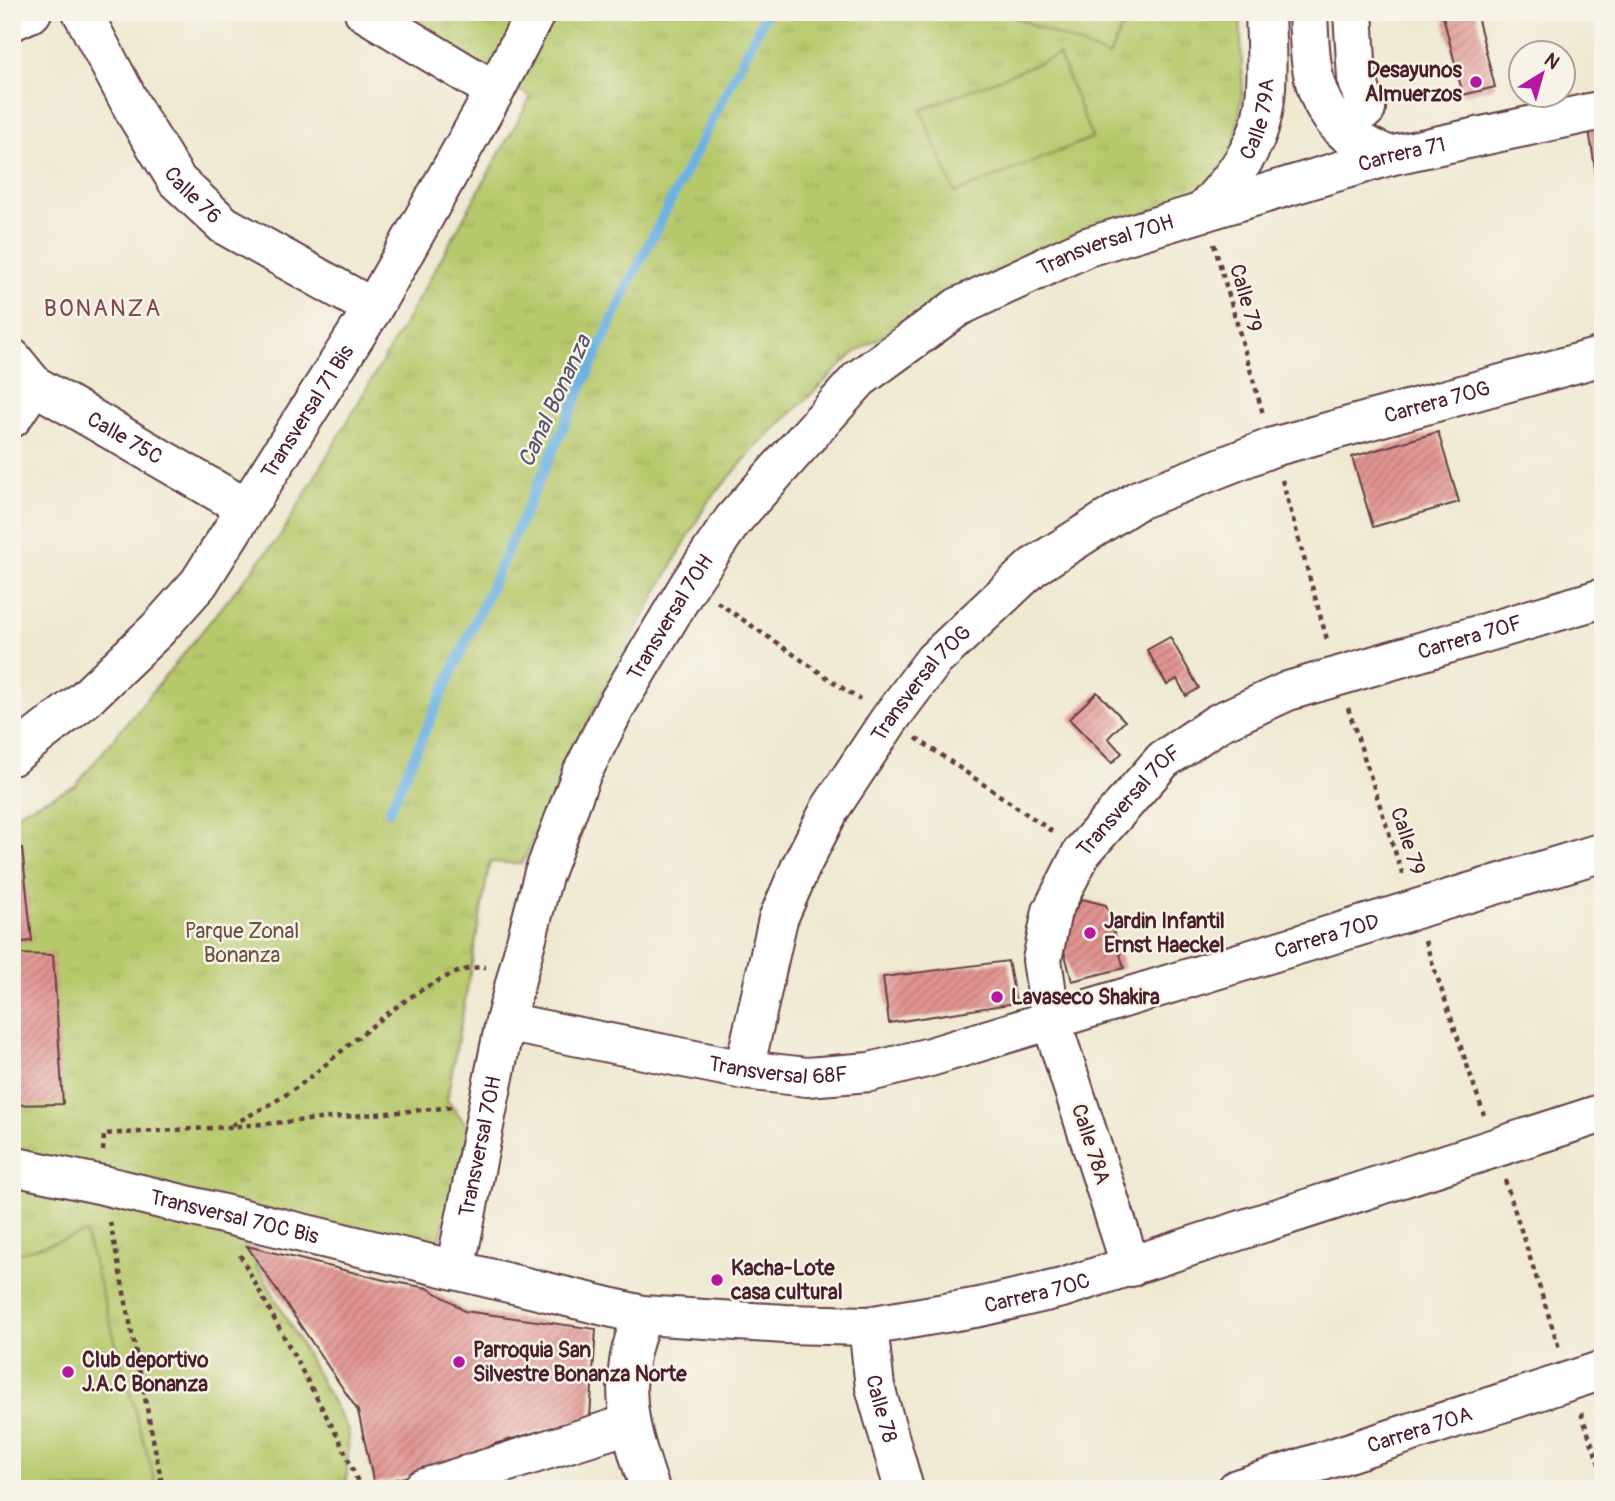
<svg xmlns="http://www.w3.org/2000/svg" width="1615" height="1501" font-family="Pangolin,sans-serif">
<style>
.park{fill:url(#park-tufts);stroke:#80744c;stroke-width:2}
.garden{fill:#b7c96d;stroke:#80744c;stroke-width:2}
.lines{fill:none;stroke-linecap:round;stroke-linejoin:round}
.stream{stroke:#6db2e3;stroke-width:10}
.building{fill:url(#building-hatch)}
.minor-casing{stroke:#633d44;stroke-width:42}
.path{stroke:#633d44;stroke-width:4.5;stroke-dasharray:5 5;stroke-linecap:butt}
.minor{stroke:#fff;stroke-width:38}
.poi-dot{fill:#b5179e;stroke:#f7f3e8;stroke-width:2.5}
.labels{text-anchor:middle;stroke-width:5;stroke-linejoin:round;paint-order:stroke}
.poi-label{font-size:21px;font-weight:bold;fill:#4a1f2b;stroke:#f7f3e8;text-anchor:start}
.street-label{font-size:21px;fill:#4a1f2b;stroke:#f7f3e8}
.park-label{font-size:21px;fill:#6b523f;stroke:#f7f3e8}
.neighbourhood-label{font-size:23px;letter-spacing:2px;fill:#7f484f;stroke:#f7f3e8}
.water-label{font-size:23px;font-style:italic;fill:#56526b;stroke:#f7f3e8}
</style>
<defs>
<pattern id="park-tufts" width="24" height="20" patternUnits="userSpaceOnUse" patternTransform="scale(1.75)"><rect width="24" height="20" fill="#b7c96d"/><path d="M3 7l-1-3M5 7V3M7 7l1-3M15 17l-1-3M17 17v-4M19 17l1-3" fill="none" stroke="#9fac5f"/></pattern>
<pattern id="building-hatch" width="6" height="6" patternUnits="userSpaceOnUse" patternTransform="scale(1.75)"><rect width="6" height="6" fill="#e19492"/><path d="M-1 1l2-2M0 6l6-6M5 7l2-2" fill="none" stroke="#b87877"/></pattern>
</defs>
<rect width="100%" height="100%" fill="#f7f3e8"/>
<filter id="ink" filterUnits="userSpaceOnUse"><feTurbulence type="fractalNoise" baseFrequency=".0143" numOctaves="2"/><feDisplacementMap in="SourceGraphic" scale="14" xChannelSelector="R" yChannelSelector="G"/><feConvolveMatrix kernelMatrix="1 2 1 2 8 2 1 2 1" color-interpolation-filters="sRGB"/></filter>
<filter id="wash" filterUnits="userSpaceOnUse"><feTurbulence type="fractalNoise" baseFrequency=".00686" numOctaves="4" result="noise"/><feDisplacementMap in="SourceGraphic" scale="28" xChannelSelector="R" yChannelSelector="G"/><feGaussianBlur stdDeviation="1.57" result="paint"/><feColorMatrix in="noise" values="0 0 0 0 0 0 0 0 0 0 0 0 0 0 0 0 0 1.4 0 .05"/><feComposite in="paint" operator="in"/></filter>
<g filter="url(#wash)">
<rect width="100%" height="100%" fill="#efe9d1"/>
<path class="park" d="M 384,12 L 1240,12 L 1243,90 L 1233,153 L 1205,187 L 1158,208 L 983,276 L 853,354 L 753,450 L 707,503 L 623,653 L 574,750 L 522,864 L 490,862 L 447,1100 L 470,1129 L 438,1246 L 244,1241 L 349,1432 L 346,1489 L 12,1489 L 12,815 L 75,786 L 281,535 L 410,314 L 531,97 Z"/>
<path class="garden" d="M 1002,12 L 1128,12 L 1109,57 Z
M 1059,55 L 1092,138 L 955,193 L 921,110 Z
M 85,1233 L 157,1489 L 12,1489 L 12,1255 Z"/>
<g class="lines">
<path class="stream" d="M 389,811 L 631,279 L 767,12"/>
</g>
<g id="blocks">
<path class="building" d="M 1442,12 L 1476,12 L 1495,87 L 1463,95 Z
M 1603,128 L 1603,204 L 1601,205 L 1589,130 Z
M 1438,432 L 1459,502 L 1373,527 L 1352,457 Z
M 1170,637 L 1199,688 L 1186,696 L 1177,679 L 1167,685 L 1147,650 Z
M 1097,692 L 1125,721 L 1108,738 L 1122,753 L 1112,763 L 1069,719 Z
M 12,847 L 22,848 L 32,941 L 12,943 Z
M 1082,899 L 1106,905 L 1124,968 L 1072,981 L 1063,947 L 1070,919 Z
M 12,954 L 53,955 L 63,1104 L 12,1105 Z
M 1008,961 L 1016,1003 L 889,1023 L 883,977 Z
M 247,1246 L 384,1280 L 427,1288 L 452,1302 L 464,1311 L 596,1329 L 590,1417 L 494,1444 L 481,1452 L 427,1472 L 374,1484 L 358,1411 Z"/>
</g>
</g>
<g filter="url(#ink)">
<use href="#blocks" fill-opacity="0" stroke="#633d44" stroke-width="2"/>
<g class="lines">
<defs>
<g id="minor">
<path id="s1" d="M 82,12 L 136,114 L 177,181 L 224,225 L 373,308"/>
<path d="M 364,12 L 495,91"/>
<path d="M 1308,12 C 1310,57 1309,101 1346,133 C 1358,143 1375,149 1389,156"/>
<path d="M 1353,12 L 1357,78 L 1366,109"/>
<path d="M 12,21 L 32,12"/>
<path id="s2" d="M 1204,210 C 1222,190 1240,170 1252,145 C 1272,106 1266,55 1265,12"/>
<path id="s3" d="M 12,358 L 34,385 L 246,508"/>
<path d="M 12,418 L 34,385"/>
<path id="s4" d="M 12,756 L 85,699 L 157,630 L 199,583 L 373,308 L 495,91 L 536,12"/>
<path id="s5" d="M 505,1022 L 744,1070 L 807,1077 L 870,1072 L 930,1057 L 1603,852"/>
<path id="s6" d="M 744,1070 L 778,919 L 802,864 L 830,809 L 889,720 L 934,660 L 1033,567 L 1138,500 L 1273,447 L 1603,356"/>
<path id="s7" d="M 12,1166 L 103,1185 L 642,1315 L 785,1324 L 868,1326 L 980,1307 L 1062,1288 L 1603,1113"/>
<path id="s8" d="M 1131,1267 L 1051,1020 L 1042,960 L 1052,911 L 1082,852 L 1163,760 L 1218,723 L 1288,691 L 1603,598"/>
<path id="s9" d="M 455,1270 L 505,1022 L 519,968 L 543,876 L 581,775 L 616,706 L 690,583 L 733,520 L 859,379 L 958,307 L 1087,247 L 1389,156 L 1603,110"/>
<path d="M 642,1315 C 638,1330 631,1346 629,1362 C 622,1409 635,1445 650,1489"/>
<path id="s10" d="M 868,1326 L 875,1387 L 904,1489"/>
<path d="M 422,1489 L 629,1424"/>
<path id="s11" d="M 1237,1489 L 1603,1370"/>
</g>
</defs>
<use href="#minor" class="minor-casing"/>
<path class="path" d="M 1214,244 L 1263,414
M 1282,480 L 1328,643
M 717,602 L 860,700
M 1348,708 L 1403,876
M 916,738 L 1053,832
M 1425,941 L 1484,1115
M 232,1125 C 253,1113 277,1102 297,1087 C 345,1053 427,966 486,967
M 103,1151 L 104,1134 L 228,1127 L 455,1107
M 1505,1180 L 1559,1348
M 110,1222 L 163,1489
M 240,1255 L 342,1445 L 361,1489
M 1581,1413 L 1603,1475"/>
<use href="#minor" class="minor"/>
</g>
</g>
<g class="poi-dot">
<circle cx="1476" cy="82" r="7"/>
<circle cx="1090" cy="933" r="7"/>
<circle cx="997" cy="997" r="7"/>
<circle cx="717" cy="1280" r="7"/>
<circle cx="459" cy="1362" r="7"/>
<circle cx="68" cy="1372" r="7"/>
</g>
<g class="labels">
<g class="poi-label">
<text x="1462" y="77" text-anchor="end">Desayunos<tspan x="1462" dy="24">Almuerzos</tspan></text>
<text x="1104" y="928">Jardin Infantil<tspan x="1104" dy="24">Ernst Haeckel</tspan></text>
<text x="1011" y="1004">Lavaseco Shakira</text>
<text x="731" y="1275">Kacha-Lote<tspan x="731" dy="24">casa cultural</tspan></text>
<text x="473" y="1357">Parroquia San<tspan x="473" dy="24">Silvestre Bonanza Norte</tspan></text>
<text x="82" y="1367">Club deportivo<tspan x="82" dy="24">J.A.C Bonanza</tspan></text>
</g>
<g class="street-label">
<text dy="7" stroke="none"><textPath href="#s2" startOffset="108">Calle 79A</textPath></text>
<text dy="7" stroke="none"><textPath href="#s9" startOffset="1591">Carrera 71</textPath></text>
<text dy="7" stroke="none"><textPath href="#s1" startOffset="215">Calle 76</textPath></text>
<text dy="7" stroke="none"><textPath href="#s9" startOffset="1281">Transversal 70H</textPath></text>
<text transform="translate(1246 298) rotate(74)" y="7">Calle 79</text>
<text dy="7" stroke="none"><textPath href="#s6" startOffset="1034">Carrera 70G</textPath></text>
<text dy="7" stroke="none"><textPath href="#s4" startOffset="458">Transversal 71 Bis</textPath></text>
<text dy="7" stroke="none"><textPath href="#s3" startOffset="140">Calle 75C</textPath></text>
<text dy="7" stroke="none"><textPath href="#s9" startOffset="693">Transversal 70H</textPath></text>
<text dy="7" stroke="none"><textPath href="#s8" startOffset="892">Carrera 70F</textPath></text>
<text dy="7" stroke="none"><textPath href="#s6" startOffset="432">Transversal 70G</textPath></text>
<text dy="7" stroke="none"><textPath href="#s8" startOffset="506">Transversal 70F</textPath></text>
<text transform="translate(1408 841) rotate(72)" y="7">Calle 79</text>
<text dy="7" stroke="none"><textPath href="#s5" startOffset="847">Carrera 70D</textPath></text>
<text dy="7" stroke="none"><textPath href="#s5" startOffset="278">Transversal 68F</textPath></text>
<text transform="translate(1091 1144) rotate(72)" y="7">Calle 78A</text>
<text dy="7" stroke="none"><textPath href="#s9" startOffset="126">Transversal 70H</textPath></text>
<text dy="7" stroke="none"><textPath href="#s7" startOffset="228">Transversal 70C Bis</textPath></text>
<text dy="7" stroke="none"><textPath href="#s7" startOffset="1046">Carrera 70C</textPath></text>
<text dy="7" stroke="none"><textPath href="#s10" startOffset="84">Calle 78</textPath></text>
<text dy="7" stroke="none"><textPath href="#s11" startOffset="192">Carrera 70A</textPath></text>
</g>
<g class="park-label">
<text x="242" y="938">Parque Zonal<tspan x="242" dy="24">Bonanza</tspan></text>
</g>
<g class="neighbourhood-label">
<text x="103" y="316">BONANZA</text>
</g>
<g class="water-label">
<text transform="translate(554 401) rotate(-65)" y="8">Canal Bonanza</text>
</g>
</g>
<rect width="1615" height="1501" fill="none" stroke="#f7f3e8" stroke-width="42"/>
<g transform="translate(1542 74) rotate(37)"><circle r="33" fill="#f7f3e8" stroke="#b29e9c" stroke-width="2"/>
<path d="M0-5L12 26L0 18L-12 26Z" fill="#b5179e"/>
<text y="-10" font-size="19" font-weight="bold" text-anchor="middle" fill="#4a1f2b">N</text>
</g>
</svg>
